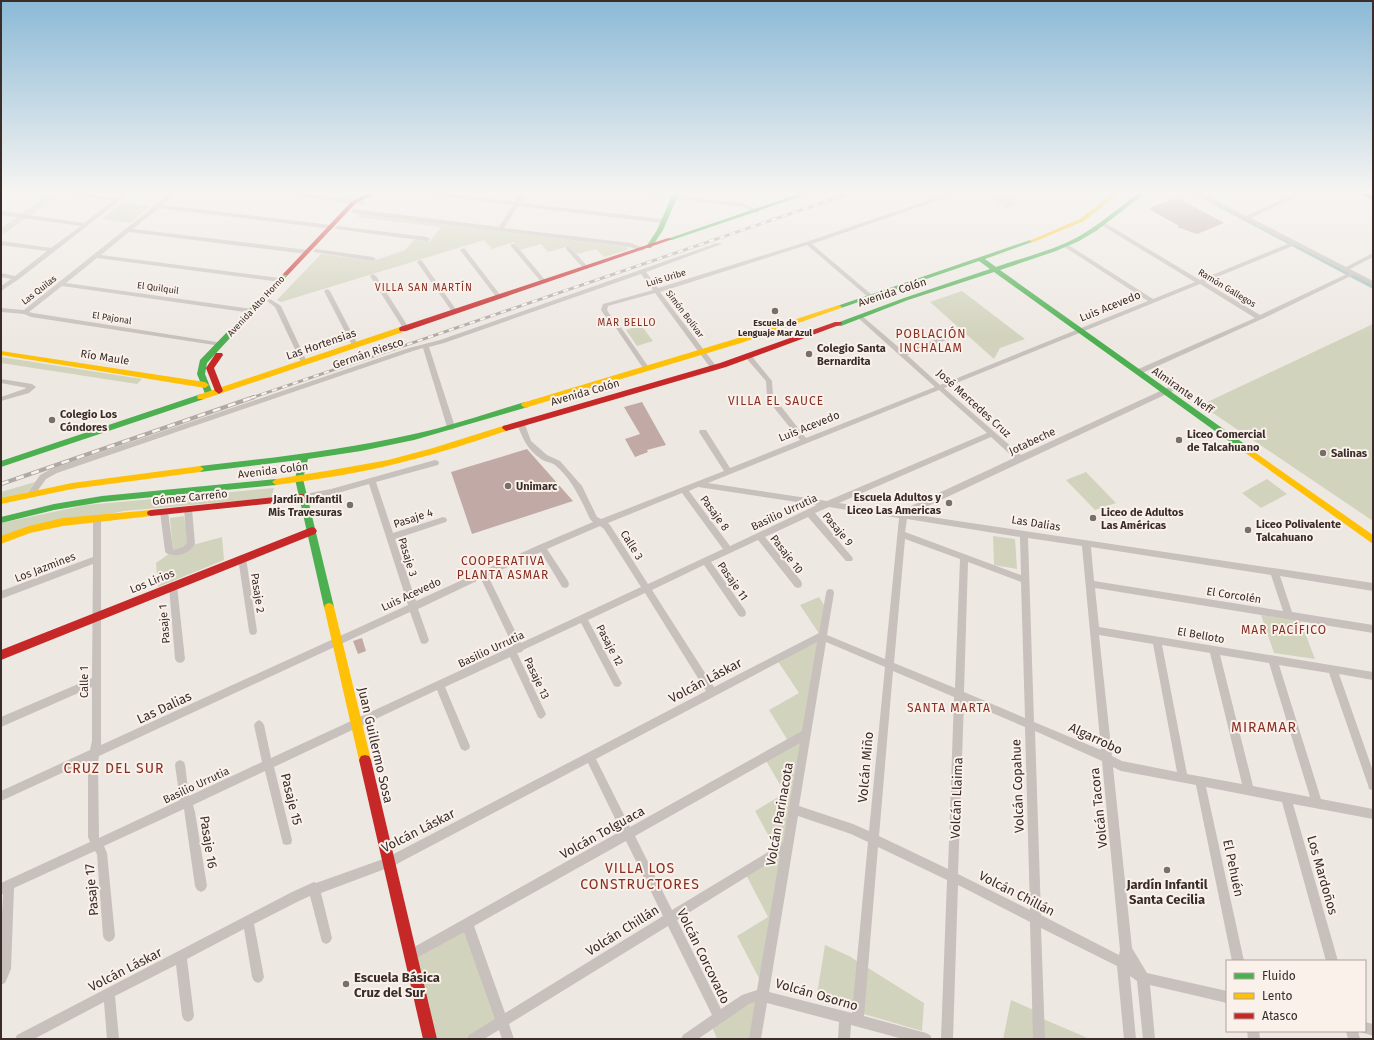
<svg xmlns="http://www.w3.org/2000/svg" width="1374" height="1040" font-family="'Fira Sans',sans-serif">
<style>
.green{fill:#d2d3bd}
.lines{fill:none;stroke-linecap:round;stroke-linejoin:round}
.canal{fill:#9fc1bc;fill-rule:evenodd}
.building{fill:#c1aaa5}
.street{fill:#c7c0bc;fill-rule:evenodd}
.fast{fill:#4caf50;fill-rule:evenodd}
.slow{fill:#ffc107;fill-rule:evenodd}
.jam{fill:#c62828;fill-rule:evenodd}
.rail-far1-casing{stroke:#afa9a6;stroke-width:3}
.rail-casing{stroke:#afa9a6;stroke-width:4}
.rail-far1{stroke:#faf1eb;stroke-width:2;stroke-dasharray:5.5;stroke-linecap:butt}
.rail{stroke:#faf1eb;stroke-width:2.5;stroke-dasharray:8;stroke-linecap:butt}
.poi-dot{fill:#786e6a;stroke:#faf1eb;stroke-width:1.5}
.labels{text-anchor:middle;stroke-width:4;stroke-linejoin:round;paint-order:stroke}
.far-street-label{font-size:9px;fill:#392c29;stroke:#faf1eb}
.far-poi-label{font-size:9px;font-weight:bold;fill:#392c29;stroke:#faf1eb}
.far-neighbourhood-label{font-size:10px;letter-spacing:1px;fill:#882e22;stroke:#faf1eb}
.street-label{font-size:11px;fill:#392c29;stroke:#faf1eb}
.poi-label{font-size:11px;font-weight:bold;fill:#392c29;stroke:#faf1eb;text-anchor:start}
.neighbourhood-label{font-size:12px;letter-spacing:1px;fill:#882e22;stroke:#faf1eb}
.near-street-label{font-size:13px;fill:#392c29;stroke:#faf1eb}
.near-poi-label{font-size:13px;font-weight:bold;fill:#392c29;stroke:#faf1eb}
.near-neighbourhood-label{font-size:14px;letter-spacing:1px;fill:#882e22;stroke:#faf1eb}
</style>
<rect width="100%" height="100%" fill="#eee8e3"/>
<path class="green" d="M 54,191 L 64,191 L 1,236 L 1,228 Z
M 1001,192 L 1019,204 L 1006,209 L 987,196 Z
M 122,203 L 150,206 L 130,223 L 102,219 Z
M 362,213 L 627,247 L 628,248 L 627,250 L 604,257 L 596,249 L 577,254 L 569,246 L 548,252 L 541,244 L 520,250 L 514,242 L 492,249 L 484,240 L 281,302 L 277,300 L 321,254 L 373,261 L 405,250 L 414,240 L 430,241 L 441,227 L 357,217 Z
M 962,291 L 1025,339 L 1000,348 L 994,359 L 930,302 Z
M 1373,324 L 1373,521 L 1201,405 Z
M 641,325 L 653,341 L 637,346 L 626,330 Z
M 1,357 L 142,379 L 137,384 L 1,363 Z
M 1086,472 L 1116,503 L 1095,510 L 1066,480 Z
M 1267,479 L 1287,494 L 1261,508 L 1242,493 Z
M 35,482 L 28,492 L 1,499 L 1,492 Z
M 274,488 L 271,498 L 124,511 L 1,536 L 1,523 L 86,505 Z
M 184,516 L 189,546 L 222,537 L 224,560 L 158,587 L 156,563 L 173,551 L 170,518 Z
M 993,536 L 1015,539 L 1017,569 L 994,565 Z
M 819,597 L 826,608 L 820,635 L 800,605 Z
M 1261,615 L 1300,620 L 1315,659 L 1274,653 Z
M 818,639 L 805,732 L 788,741 L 769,710 L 799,693 L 777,660 Z
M 805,737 L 786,845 L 777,851 L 755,811 L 785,793 L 765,759 Z
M 786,848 L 763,986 L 737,936 L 768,917 L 745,873 Z
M 465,929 L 498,1020 L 468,1039 L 433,1039 L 415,956 Z
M 825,945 L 849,956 L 924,1003 L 922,1031 L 816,1000 Z
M 760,997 L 753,1039 L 717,1039 L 712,1027 Z
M 1011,1000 L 1036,1011 L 1036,1039 L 1003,1039 Z
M 1041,1018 L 1090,1039 L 1041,1039 Z"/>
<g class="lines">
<path class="canal" d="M 1188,191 L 1196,191 L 1373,284 L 1373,289 Z"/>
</g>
<path class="building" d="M 1177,198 L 1217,219 L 1224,223 L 1197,234 L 1194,233 L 1177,227 L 1179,226 L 1149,209 L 1152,208 L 1151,207 Z
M 642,402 L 666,445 L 647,450 L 648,452 L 635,457 L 625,439 L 640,434 L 624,407 Z
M 527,449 L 573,501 L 472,534 L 451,472 Z
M 362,638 L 366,651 L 358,654 L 353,641 Z"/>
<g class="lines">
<path class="street" d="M 43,191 L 61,191 L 117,198 L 126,191 L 132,191 L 19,279 L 1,291 L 1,286 L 11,279 L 1,277 L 1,273 L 15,276 L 47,251 L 1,245 L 1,241 L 51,248 L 81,226 L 1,215 L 1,211 L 84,223 L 113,201 Z
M 173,191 L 179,191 L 163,205 L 331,225 L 334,227 L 331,229 L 159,208 L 133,229 L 307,250 L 310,252 L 307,254 L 129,232 L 101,255 L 280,278 L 283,280 L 280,282 L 97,258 L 66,283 L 252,309 L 255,311 L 252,313 L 62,286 L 29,312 L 33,313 L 223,343 L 223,345 L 221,346 L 31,317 L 24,314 L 1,312 L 1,308 L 24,310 Z
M 261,191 L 279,191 L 362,201 L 365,203 L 362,205 Z
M 401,191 L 420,191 L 515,202 L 522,191 L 527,191 L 520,203 L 663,219 L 666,221 L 663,223 L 518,206 L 504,228 L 631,243 L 644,248 L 645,249 L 642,251 L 630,247 L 354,213 L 351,211 L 354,209 L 499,227 L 513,205 Z
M 613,191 L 632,191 L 745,204 L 759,211 L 756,213 L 744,207 Z
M 956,191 L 964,191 L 812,244 L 872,295 L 872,297 L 868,297 L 807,245 L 660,292 L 716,366 L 716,370 L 712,370 L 655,293 L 608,306 L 607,310 L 614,321 L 620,326 L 650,369 L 647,371 L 645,371 L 616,328 L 610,323 L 601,310 L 603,304 L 653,290 L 641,274 L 444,343 L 429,347 L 455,427 L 454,429 L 451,430 L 447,427 L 423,348 L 413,351 L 57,473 L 46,479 L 34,496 L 31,497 L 27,494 L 40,475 L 51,469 L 409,348 L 440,340 L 717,243 L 722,244 L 646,272 L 658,288 L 806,242 Z
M 1191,191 L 1198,191 L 1246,216 L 1301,191 L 1308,191 L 1251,218 L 1346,267 L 1373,253 L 1373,257 L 1350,269 L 1373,281 L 1373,285 L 1353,275 L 1262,319 L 1140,374 L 1136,374 L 1136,370 L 1255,318 L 1200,284 L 944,388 L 1021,455 L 1169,387 L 1171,387 L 1174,389 L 1173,391 L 911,514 L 1373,583 L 1373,591 L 1280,576 L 1292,612 L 1373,625 L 1373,633 L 1095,588 L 1099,627 L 1373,672 L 1373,680 L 1339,674 L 1373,771 L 1373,790 L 1369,789 L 1368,785 L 1329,673 L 1279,665 L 1321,799 L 1373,809 L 1373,819 L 1293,804 L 1338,961 L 1326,961 L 1282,802 L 1206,787 L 1244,961 L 1232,961 L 1196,785 L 1121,771 L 1113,767 L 1132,948 L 1147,973 L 1227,991 L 1227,1003 L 1150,985 L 1155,1039 L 1143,1039 L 1137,981 L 1130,976 L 1136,1039 L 1124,1039 L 1117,966 L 1041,928 L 1045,1039 L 1033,1039 L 1030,922 L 958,885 L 953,1039 L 941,1039 L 947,880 L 878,847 L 864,1016 L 926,1033 L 930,1035 L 932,1039 L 903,1039 L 851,1025 L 850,1039 L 838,1039 L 839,1022 L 767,1003 L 761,1039 L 749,1039 L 755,1002 L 749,1004 L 698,1039 L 681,1039 L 683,1035 L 712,1015 L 668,926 L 509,1024 L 514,1039 L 502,1039 L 499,1030 L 484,1039 L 467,1039 L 469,1035 L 495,1019 L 464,932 L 411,961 L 407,959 L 405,955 L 407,951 L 621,831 L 588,763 L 393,866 L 321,893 L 332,938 L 330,942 L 326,944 L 322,942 L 310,896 L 299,901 L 254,924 L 264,977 L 262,981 L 258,983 L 254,981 L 252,977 L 244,929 L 187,959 L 194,1016 L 192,1020 L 188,1022 L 184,1020 L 182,1016 L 176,965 L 115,996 L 119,1039 L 107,1039 L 104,1002 L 34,1039 L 15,1039 L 17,1035 L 292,892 L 314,882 L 316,883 L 386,858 L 706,691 L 645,593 L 588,620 L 620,680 L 622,683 L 620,686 L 617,687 L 614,686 L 581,623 L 523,650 L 522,652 L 517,653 L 546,714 L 544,717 L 541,719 L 538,717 L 510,657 L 445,687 L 470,746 L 469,749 L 465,751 L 461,749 L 437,690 L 274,767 L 292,840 L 291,844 L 287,845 L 283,844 L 282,840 L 265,771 L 193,805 L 195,812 L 207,886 L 205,890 L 201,892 L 197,890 L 195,886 L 184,809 L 104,846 L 107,853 L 115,936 L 113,940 L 109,942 L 105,940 L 103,936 L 97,854 L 95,851 L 14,888 L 11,969 L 5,983 L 1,985 L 1,933 L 3,894 L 1,895 L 1,883 L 90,842 L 88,837 L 88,761 L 1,801 L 1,791 L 90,750 L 92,741 L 92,687 L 1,727 L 1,717 L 92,678 L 93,564 L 1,599 L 1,591 L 93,557 L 93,518 L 94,516 L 100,516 L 101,518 L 101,745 L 408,605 L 369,484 L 331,495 L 303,500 L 299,497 L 300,495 L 331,489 L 435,460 L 438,461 L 439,463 L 438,465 L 376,482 L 393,533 L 443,517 L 446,518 L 447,520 L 446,522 L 395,539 L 416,601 L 539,545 L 593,522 L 590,519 C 581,500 572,479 555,465 C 551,462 545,462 541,459 C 527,449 523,439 517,424 L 518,422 L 524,422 L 531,441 L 547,455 L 560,461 L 582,486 L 597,517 L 601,519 L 724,471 L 699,432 L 700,430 L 706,430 L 730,468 L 800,440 L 771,404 L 767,397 L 766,381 L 746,358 L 746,354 L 750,354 L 772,381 L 773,397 L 776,400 L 806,438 L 935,387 L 857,317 L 857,315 L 861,315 L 903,351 L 955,333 L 959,333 L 959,335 L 907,355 L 940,385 L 1148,301 L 1063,246 L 1063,244 L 1067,244 L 1153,299 L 1195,282 L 1101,225 L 1101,223 L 1105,223 L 1200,280 L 1290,243 ZM 1295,245 L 1349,273 L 1260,315 L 1205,282 ZM 939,390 L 987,433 L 827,501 L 708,483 ZM 991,437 L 1014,458 L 913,505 L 901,512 L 839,503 ZM 698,487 L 817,505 L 730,546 L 689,491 ZM 682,493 L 723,549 L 648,584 L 610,525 L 608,523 ZM 829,507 L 899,518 L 885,659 L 827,635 L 834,593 L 833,590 L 830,589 L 827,590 L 826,593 L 819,633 L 714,687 L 652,590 L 704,565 L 739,616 L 742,617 L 745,616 L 746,613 L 745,610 L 711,562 L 758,540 L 795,587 L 798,588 L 801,587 L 802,584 L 801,581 L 765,537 L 808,517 L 846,561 L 852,561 L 853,559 L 852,557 L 815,513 ZM 907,519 L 1020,537 L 1021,575 L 905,532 ZM 600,526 L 604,529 L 641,587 L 521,643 L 488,576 L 541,552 L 562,587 L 565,588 L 568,587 L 569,584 L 568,581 L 547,549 ZM 1028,538 L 1082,546 L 1101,750 L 1034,722 ZM 905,539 L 960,559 L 955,688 L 894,663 ZM 1091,547 L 1271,575 L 1283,611 L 1094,581 ZM 968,562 L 1021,582 L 1025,718 L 964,692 ZM 481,579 L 513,646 L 271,758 L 264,725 L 262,722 L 259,720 L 256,722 L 254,725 L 262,762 L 189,796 L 185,765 L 184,762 L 180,760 L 176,762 L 175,765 L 180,800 L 99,838 L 98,762 L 99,756 L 410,612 L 421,643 L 424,644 L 427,643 L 429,640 L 418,609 ZM 1099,635 L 1153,644 L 1177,772 L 1122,761 L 1112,756 ZM 817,642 L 802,731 L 630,827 L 596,759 ZM 826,642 L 885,667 L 869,831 L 853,824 L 799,806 ZM 1162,645 L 1210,653 L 1242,784 L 1187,774 ZM 1220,655 L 1269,663 L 1310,797 L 1253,786 ZM 893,671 L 954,697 L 948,869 L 879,836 ZM 964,701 L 1025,727 L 1030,910 L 958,874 ZM 1035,731 L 1102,761 L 1120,950 L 1119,955 L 1041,915 ZM 800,743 L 783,843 L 672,910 L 635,836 ZM 798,816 L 851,834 L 868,842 L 852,1013 L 769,992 ZM 626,841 L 663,916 L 505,1013 L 474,926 ZM 780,856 L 757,990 L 742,995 L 721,1009 L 677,920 Z
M 338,226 L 427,237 L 430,239 L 427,241 L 336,229 L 335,228 Z
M 511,244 L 515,244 L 546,281 L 546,283 L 542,283 L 511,246 Z
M 568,246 L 570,247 L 588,267 L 588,269 L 584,269 L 566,249 L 566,247 Z
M 463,248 L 465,249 L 501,296 L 501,298 L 497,298 L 460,250 Z
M 316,249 L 373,257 L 376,259 L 373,261 L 314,252 L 314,250 Z
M 420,260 L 422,261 L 457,311 L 457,313 L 453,313 L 417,262 Z
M 373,274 L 376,276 L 409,328 L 408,329 L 404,329 L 403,328 L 370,276 Z
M 327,289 L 330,291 L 358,345 L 357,346 L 353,346 L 352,345 L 324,291 Z
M 270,299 L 281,306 L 307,362 L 306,364 L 302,364 L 301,362 L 275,307 L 267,301 Z
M 1,379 L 32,384 L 36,387 L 29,393 L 1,401 L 1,397 L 27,388 L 1,383 Z
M 188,506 L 192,509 L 195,544 C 189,554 177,558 166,553 L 165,551 L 160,512 L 161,510 L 167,510 L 168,512 L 173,549 L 174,550 L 183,547 L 187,543 L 184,509 Z
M 242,555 L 245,556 L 246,558 L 257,631 L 256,634 L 253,635 L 250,634 L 249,631 L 238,558 L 239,556 Z
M 173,582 L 176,583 L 177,586 L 185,659 L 183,662 L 180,663 L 177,662 L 175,659 L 169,586 L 170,583 Z
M 1365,1022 L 1373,1024 L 1373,1036 L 1361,1032 L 1360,1031 L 1365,1031 Z
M 1247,1031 L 1259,1031 L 1260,1039 L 1248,1039 Z
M 1346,1031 L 1358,1031 L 1360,1039 L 1348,1039 Z"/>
<path class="fast" d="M 674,191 L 680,191 L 663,230 L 651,248 L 647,248 L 646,247 L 657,230 Z
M 807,191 L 817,191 L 672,240 L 667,239 Z
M 1141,191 L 1148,191 L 1096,231 L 1079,241 L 1056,251 L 1000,270 L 1246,445 L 1247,447 L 1246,449 L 1240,449 L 994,272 L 908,300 L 841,326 L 835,326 L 834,324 L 904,298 L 990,269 L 979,261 L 841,308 L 837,308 L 837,306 L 1030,240 L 1035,241 L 985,259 L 996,267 C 1022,258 1051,251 1076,238 C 1099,225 1120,207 1141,191 Z
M 286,272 L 288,273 L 288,275 L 207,363 L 205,374 L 213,394 L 209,397 L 206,396 L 197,374 L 200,360 L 284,273 Z
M 201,394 L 204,395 L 205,397 L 204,399 L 1,467 L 1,461 Z
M 525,402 L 529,405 L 528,407 L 414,440 L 361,451 L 308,459 L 303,479 L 334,607 L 332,610 L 329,611 L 326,610 L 324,607 L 295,479 L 299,460 L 200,472 L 196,469 L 200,466 C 272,458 343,450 414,434 C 451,426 488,413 525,402 Z
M 276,479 L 280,482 L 276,485 L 102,502 L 54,510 L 1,523 L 1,517 L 54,504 L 102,496 Z"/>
<path class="slow" d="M 1116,191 L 1123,191 L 1084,221 L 1034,242 L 1029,241 L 1080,219 Z
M 839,305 L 842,307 L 841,308 L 741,343 L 528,407 L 525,408 L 521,405 L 522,403 L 735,339 Z
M 400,327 L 406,327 L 407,329 L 406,331 L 204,399 L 198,399 L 197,397 L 198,395 Z
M 1,351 L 205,382 L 209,385 L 205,388 L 1,355 Z
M 506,425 L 509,426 L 510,428 L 509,430 C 474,442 439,453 403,462 C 361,473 319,479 276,485 L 272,482 L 276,479 L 332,470 L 388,460 L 433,448 Z
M 1243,444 L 1373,535 L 1373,544 L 1240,449 L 1239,447 Z
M 200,466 L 204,469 L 200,472 L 72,489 L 1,504 L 1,498 L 72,483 Z
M 151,510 L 154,511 L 155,513 L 154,515 L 151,516 L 63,526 L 30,533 L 1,544 L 1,536 L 29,526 L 63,518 Z
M 329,603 L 332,604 L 334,607 L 371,760 L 369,764 L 365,765 L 361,764 L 359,760 L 324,607 L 326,604 Z"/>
<path class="jam" d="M 1356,191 L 1364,191 L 1373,196 L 1373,200 Z
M 367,194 L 372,195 L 356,203 L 288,275 L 284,275 L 284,273 L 352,201 Z
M 668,238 L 673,239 L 406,331 L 400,331 L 399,329 L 400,327 Z
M 835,322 L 841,322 L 842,324 L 726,367 L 506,431 L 502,428 L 503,426 L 720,363 Z
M 216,353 L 222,353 L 223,355 L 214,368 L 223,391 L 219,394 L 215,391 L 206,368 Z
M 303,494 L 307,497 L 303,500 L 151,516 L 148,515 L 147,513 L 148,511 L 151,510 Z
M 312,527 L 315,528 L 317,531 L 315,534 L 1,660 L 1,650 Z
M 365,755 L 369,756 L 371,760 L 437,1039 L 423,1039 L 359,760 L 361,756 Z"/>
<defs>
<path id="rail-far1" d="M 251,398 L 857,191"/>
<path id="rail" d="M 1,484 L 254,397"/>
</defs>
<use href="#rail-far1" class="rail-far1-casing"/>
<use href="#rail" class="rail-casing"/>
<use href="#rail-far1" class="rail-far1"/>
<use href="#rail" class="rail"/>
</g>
<linearGradient id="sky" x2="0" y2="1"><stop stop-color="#8bb9d6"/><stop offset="0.57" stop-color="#f7f5f2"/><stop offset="1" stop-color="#f7f5f2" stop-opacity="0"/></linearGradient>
<rect width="1374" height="337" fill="url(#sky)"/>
<g class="poi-dot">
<circle cx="775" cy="311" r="4"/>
<circle cx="809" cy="354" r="4"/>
<circle cx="52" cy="420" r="4"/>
<circle cx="1179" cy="440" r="4"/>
<circle cx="1323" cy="453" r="4"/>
<circle cx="508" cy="486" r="4"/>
<circle cx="949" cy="503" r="4"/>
<circle cx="350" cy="505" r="4"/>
<circle cx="1093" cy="518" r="4"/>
<circle cx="1248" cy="530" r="4"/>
<circle cx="1167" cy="870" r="4"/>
<circle cx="346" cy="984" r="4"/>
</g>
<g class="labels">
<g class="far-street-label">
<text transform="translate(666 278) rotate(-17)" y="3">Luis Uribe</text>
<text transform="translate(158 288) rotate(8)" y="3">El Quilquil</text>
<text transform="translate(1227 288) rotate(31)" y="3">Ramón Gallegos</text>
<text transform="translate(39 290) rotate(-38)" y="3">Las Quilas</text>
<text transform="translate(256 306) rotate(-47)" y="3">Avenida Alto Horno</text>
<text transform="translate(685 314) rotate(53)" y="3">Simón Bolívar</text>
<text transform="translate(112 318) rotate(9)" y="3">El Pajonal</text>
</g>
<g class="far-poi-label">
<text x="775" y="326">Escuela de<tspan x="775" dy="10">Lenguaje Mar Azul</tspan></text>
</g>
<g class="far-neighbourhood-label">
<text x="424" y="291">VILLA SAN MARTÍN</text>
<text x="627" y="326">MAR BELLO</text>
</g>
<g class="street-label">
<text transform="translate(892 292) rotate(-18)" y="4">Avenida Colón</text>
<text transform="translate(1110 306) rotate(-22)" y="4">Luis Acevedo</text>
<text transform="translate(321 344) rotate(-19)" y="4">Las Hortensias</text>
<text transform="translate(368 353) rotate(-19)" y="4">Germán Riesco</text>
<text transform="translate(105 357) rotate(9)" y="4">Río Maule</text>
<text transform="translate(1183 390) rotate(35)" y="4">Almirante Neff</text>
<text transform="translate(585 392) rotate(-16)" y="4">Avenida Colón</text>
<text transform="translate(974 403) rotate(42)" y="4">José Mercedes Cruz</text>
<text transform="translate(809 426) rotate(-22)" y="4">Luis Acevedo</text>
<text transform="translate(1032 441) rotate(-25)" y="4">Jotabeche</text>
<text transform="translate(273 470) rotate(-7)" y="4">Avenida Colón</text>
<text transform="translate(190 497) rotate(-6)" y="4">Gómez Carreño</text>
<text transform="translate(784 512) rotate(-25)" y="4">Basilio Urrutia</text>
<text transform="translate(715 513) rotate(54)" y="4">Pasaje 8</text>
<text transform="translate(413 518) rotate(-18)" y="4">Pasaje 4</text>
<text transform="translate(1036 523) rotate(9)" y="4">Las Dalias</text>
<text transform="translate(838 529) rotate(50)" y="4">Pasaje 9</text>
<text transform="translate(632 545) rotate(58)" y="4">Calle 3</text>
<text transform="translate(787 554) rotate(52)" y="4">Pasaje 10</text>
<text transform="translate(408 557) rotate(73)" y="4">Pasaje 3</text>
<text transform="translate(45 567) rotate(-21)" y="4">Los Jazmines</text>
<text transform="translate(152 581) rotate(-22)" y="4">Los Lirios</text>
<text transform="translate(733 581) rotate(55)" y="4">Pasaje 11</text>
<text transform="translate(258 593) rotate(81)" y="4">Pasaje 2</text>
<text transform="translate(411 594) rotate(-25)" y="4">Luis Acevedo</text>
<text transform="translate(1234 595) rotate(9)" y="4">El Corcolén</text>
<text transform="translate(164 624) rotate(-95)" y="4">Pasaje 1</text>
<text transform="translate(1201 635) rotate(10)" y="4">El Belloto</text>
<text transform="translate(610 645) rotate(62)" y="4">Pasaje 12</text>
<text transform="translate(491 649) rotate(-25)" y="4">Basilio Urrutia</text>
<text transform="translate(537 678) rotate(65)" y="4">Pasaje 13</text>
<text transform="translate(84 682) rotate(-90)" y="4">Calle 1</text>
<text transform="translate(196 785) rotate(-25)" y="4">Basilio Urrutia</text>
</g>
<g class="poi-label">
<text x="817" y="352">Colegio Santa<tspan x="817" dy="13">Bernardita</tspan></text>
<text x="60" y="418">Colegio Los<tspan x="60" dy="13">Cóndores</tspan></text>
<text x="1187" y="438">Liceo Comercial<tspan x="1187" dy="13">de Talcahuano</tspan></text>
<text x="1331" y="457">Salinas</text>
<text x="516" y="490">Unimarc</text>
<text x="941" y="501" text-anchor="end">Escuela Adultos y<tspan x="941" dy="13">Liceo Las Americas</tspan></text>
<text x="342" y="503" text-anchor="end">Jardín Infantil<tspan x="342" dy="13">Mis Travesuras</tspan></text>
<text x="1101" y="516">Liceo de Adultos<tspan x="1101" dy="13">Las Américas</tspan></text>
<text x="1256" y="528">Liceo Polivalente<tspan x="1256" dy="13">Talcahuano</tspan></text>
</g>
<g class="neighbourhood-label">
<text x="931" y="338">POBLACIÓN<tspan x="931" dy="14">INCHALAM</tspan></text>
<text x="776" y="405">VILLA EL SAUCE</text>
<text x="503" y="565">COOPERATIVA<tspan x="503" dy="14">PLANTA ASMAR</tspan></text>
<text x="1284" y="634">MAR PACÍFICO</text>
<text x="949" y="712">SANTA MARTA</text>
</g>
<g class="near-street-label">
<text transform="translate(705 680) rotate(-28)" y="5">Volcán Láskar</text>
<text transform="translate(164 707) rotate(-25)" y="5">Las Dalias</text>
<text transform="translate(1096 738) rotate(25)" y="5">Algarrobo</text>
<text transform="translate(376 745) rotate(77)" y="5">Juan Guillermo Sosa</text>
<text transform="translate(865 767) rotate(-85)" y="5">Volcán Miño</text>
<text transform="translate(1017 786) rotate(-92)" y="5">Volcán Copahue</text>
<text transform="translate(956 798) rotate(-88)" y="5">Volcán Llaima</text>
<text transform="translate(292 799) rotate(76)" y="5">Pasaje 15</text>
<text transform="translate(1098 808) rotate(-96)" y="5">Volcán Tacora</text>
<text transform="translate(779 814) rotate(-80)" y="5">Volcán Parinacota</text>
<text transform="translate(418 830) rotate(-27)" y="5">Volcán Láskar</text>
<text transform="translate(602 832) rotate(-29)" y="5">Volcán Tolguaca</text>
<text transform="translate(209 842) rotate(81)" y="5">Pasaje 16</text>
<text transform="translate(1234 868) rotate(78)" y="5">El Pehuén</text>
<text transform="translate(1323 875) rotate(74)" y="5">Los Mardoños</text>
<text transform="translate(91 890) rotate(-95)" y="5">Pasaje 17</text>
<text transform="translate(1017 893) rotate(27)" y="5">Volcán Chillán</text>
<text transform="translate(622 930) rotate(-32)" y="5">Volcán Chillán</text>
<text transform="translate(704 956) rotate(64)" y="5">Volcán Corcovado</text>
<text transform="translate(125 969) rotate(-27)" y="5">Volcán Láskar</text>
<text transform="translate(817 994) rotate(16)" y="5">Volcán Osorno</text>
</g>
<g class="near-poi-label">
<text x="1167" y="889">Jardín Infantil<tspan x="1167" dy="15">Santa Cecilia</tspan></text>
<text x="354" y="982" text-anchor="start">Escuela Básica<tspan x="354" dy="15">Cruz del Sur</tspan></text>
</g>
<g class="near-neighbourhood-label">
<text x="1264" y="732">MIRAMAR</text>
<text x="114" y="773">CRUZ DEL SUR</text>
<text x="640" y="873">VILLA LOS<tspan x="640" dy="16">CONSTRUCTORES</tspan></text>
</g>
</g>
<rect width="1374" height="1040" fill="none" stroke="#392c29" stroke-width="4"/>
<rect x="1226" y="960" width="140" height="72" fill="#faf1eb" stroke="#ada29d"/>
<rect x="1234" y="973" width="20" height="6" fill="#4caf50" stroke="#ada29d"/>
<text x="1262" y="980" font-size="12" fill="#392c29">Fluido</text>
<rect x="1234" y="993" width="20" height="6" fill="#ffc107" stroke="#ada29d"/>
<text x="1262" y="1000" font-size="12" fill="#392c29">Lento</text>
<rect x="1234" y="1013" width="20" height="6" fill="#c62828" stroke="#ada29d"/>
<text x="1262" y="1020" font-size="12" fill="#392c29">Atasco</text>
</svg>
